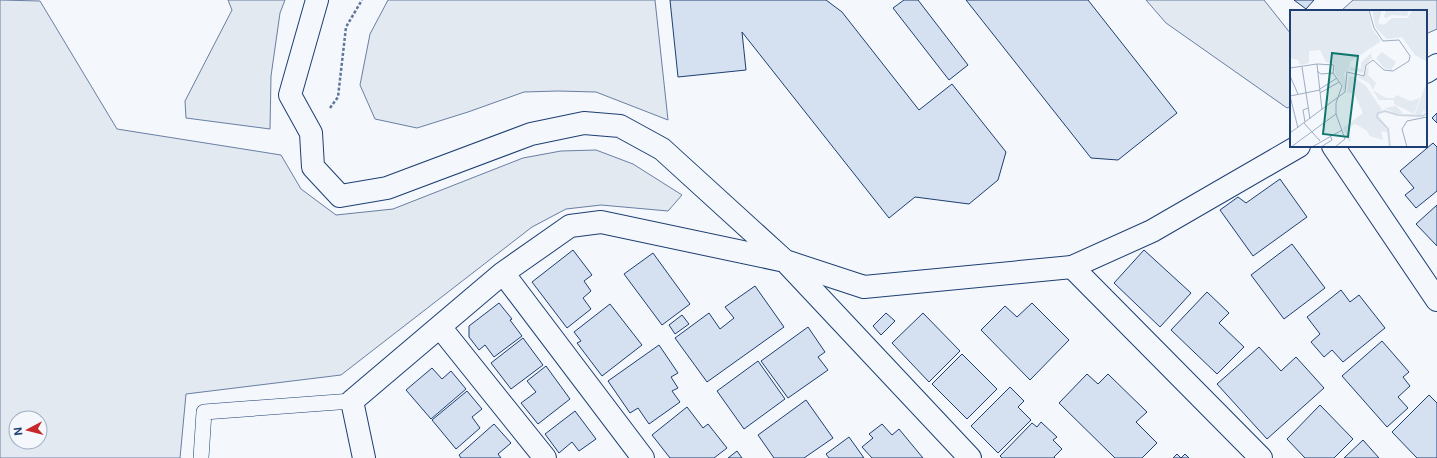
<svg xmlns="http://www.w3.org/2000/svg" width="1437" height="458" font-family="Inter,sans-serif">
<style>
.green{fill:#e3e9f0;stroke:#687fa3;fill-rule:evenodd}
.building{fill:#d5e0f0;stroke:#1d3f73}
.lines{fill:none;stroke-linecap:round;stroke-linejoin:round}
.service-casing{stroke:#1d3f73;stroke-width:16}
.minor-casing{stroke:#1d3f73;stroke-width:24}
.tertiary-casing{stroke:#1d3f73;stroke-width:24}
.path{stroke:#5e769c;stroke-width:2.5;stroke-dasharray:3 2;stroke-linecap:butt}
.service{stroke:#f4f7fb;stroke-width:15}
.minor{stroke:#f4f7fb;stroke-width:22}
.tertiary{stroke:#f4f7fb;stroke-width:22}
.inset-river{fill:none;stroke:#cfd7e4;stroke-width:2}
.inset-road{fill:none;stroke:#9eadc5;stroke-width:1}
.view{fill:#0f766e;fill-opacity:0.15;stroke:#0f766e;stroke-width:2}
.inset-edge{fill:none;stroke:#1d3f73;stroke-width:2}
</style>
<rect width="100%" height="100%" fill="#f4f7fb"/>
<path class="green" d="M 0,0 L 40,1 L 117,129 L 281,155 L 301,189 L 336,215 L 393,209 L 523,158 L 561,151 L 596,150 L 633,164 L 682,195 L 668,211 L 601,205 L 566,209 L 532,227 L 341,375 L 186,394 L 180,458 L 0,458 ZM 16,418 L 40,418 L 40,442 L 16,442 Z
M 228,0 L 285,0 L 280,13 L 271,76 L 270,129 L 186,118 L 185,101 L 232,10 Z
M 388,0 L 655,0 L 668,120 L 596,92 L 558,91 L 524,92 L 468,112 L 417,128 L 375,119 L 360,85 L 370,34 Z
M 1146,0 L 1264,0 L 1291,34 L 1291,106 L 1287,108 L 1166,23 Z
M 1353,0 L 1437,0 L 1437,29 L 1426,34 L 1426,11 L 1341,11 Z"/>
<path class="building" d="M 670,0 L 826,0 L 842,12 L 919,110 L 952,84 L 1006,152 L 998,180 L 969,204 L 915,197 L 889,218 L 742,32 L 746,70 L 678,77 Z
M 904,0 L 918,0 L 968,65 L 949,80 L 893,8 Z
M 966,0 L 1088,0 L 1177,113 L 1118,160 L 1091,158 Z
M 1294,0 L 1314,0 L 1306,9 Z
M 1437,113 L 1437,123 L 1432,118 Z
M 1433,143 L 1437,147 L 1437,191 L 1416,208 L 1405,195 L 1414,188 L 1400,171 Z
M 1280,179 L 1307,217 L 1253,256 L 1220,210 L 1238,197 L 1246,203 Z
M 1437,205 L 1437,246 L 1416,224 Z
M 1292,244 L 1325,288 L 1284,319 L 1251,275 Z
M 573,250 L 592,275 L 584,281 L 591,291 L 583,298 L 591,309 L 567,328 L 532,282 Z
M 1144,250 L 1191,293 L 1160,327 L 1114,283 Z
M 653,253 L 690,304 L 662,325 L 624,274 Z
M 755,286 L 784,327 L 707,382 L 675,338 L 709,313 L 720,329 L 734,318 L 725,307 Z
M 1341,290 L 1350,302 L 1359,295 L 1385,328 L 1343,362 L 1332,350 L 1324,357 L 1311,342 L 1320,334 L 1307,317 Z
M 1207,292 L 1229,313 L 1219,323 L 1244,347 L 1217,374 L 1171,330 Z
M 499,303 L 512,319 L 510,320 L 522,336 L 494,357 L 485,345 L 479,350 L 469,337 L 469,326 Z
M 1032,303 L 1069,340 L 1030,380 L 981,330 L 1005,306 L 1017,317 Z
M 610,304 L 642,345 L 602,376 L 577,343 L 581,341 L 574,332 Z
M 886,313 L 895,321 L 881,335 L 873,326 Z
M 923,313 L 960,351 L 929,382 L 892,343 Z
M 682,315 L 689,324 L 675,334 L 669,325 Z
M 808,327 L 825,352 L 818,357 L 828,370 L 788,398 L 761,361 Z
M 523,338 L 543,365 L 511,389 L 491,363 Z
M 1382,341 L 1409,372 L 1403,377 L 1410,386 L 1398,397 L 1408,408 L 1387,427 L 1342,376 Z
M 659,345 L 678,373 L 671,377 L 678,388 L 672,391 L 680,402 L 649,424 L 638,408 L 630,413 L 608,381 Z
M 1259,347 L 1281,371 L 1296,357 L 1324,388 L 1267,439 L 1217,384 Z
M 962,354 L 997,389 L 967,419 L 932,384 Z
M 758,361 L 785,399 L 744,429 L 717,391 Z
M 546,366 L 570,399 L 538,424 L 521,403 L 536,392 L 527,381 Z
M 432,368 L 442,379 L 451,371 L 466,389 L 431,419 L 406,390 Z
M 1087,374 L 1098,384 L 1108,374 L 1147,412 L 1136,422 L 1157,443 L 1142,458 L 1115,458 L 1059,403 Z
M 1010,387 L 1024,401 L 1018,407 L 1031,420 L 998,453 L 971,426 Z
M 467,391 L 482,409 L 472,417 L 480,428 L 456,449 L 432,420 Z
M 1429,395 L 1437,403 L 1437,458 L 1417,458 L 1392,432 Z
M 806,400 L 833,438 L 804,458 L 774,458 L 758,435 Z
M 1320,405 L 1353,439 L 1334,458 L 1305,458 L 1287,439 Z
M 687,407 L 703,428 L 708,424 L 727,448 L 714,458 L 670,458 L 652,435 Z
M 575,411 L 596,439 L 579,451 L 572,442 L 559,453 L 545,434 Z
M 1041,422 L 1057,437 L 1053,440 L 1062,449 L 1054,457 L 1055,458 L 1002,458 L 1000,456 L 1032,423 L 1037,427 Z
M 494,424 L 511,443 L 498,454 L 501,458 L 461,458 L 459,455 Z
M 882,424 L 892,435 L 899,429 L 923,458 L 872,458 L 862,447 L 873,438 L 869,434 Z
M 849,437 L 864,458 L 829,458 L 826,454 Z
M 1363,440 L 1379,458 L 1344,458 Z
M 737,451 L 742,458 L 728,458 Z
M 1177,454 L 1181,458 L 1185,454 L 1189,458 L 1173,458 Z"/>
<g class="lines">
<defs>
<path id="service" d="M 201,458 L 204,412 L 352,401"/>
<path id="minor" d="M 1333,146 L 1437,300
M 1072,267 L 1261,458
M 503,273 L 643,458
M 440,327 L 545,458
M 364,458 L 352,401 L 503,273 L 570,226 L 601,222 L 785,261 L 970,458"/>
<path id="tertiary" d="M 317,0 L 290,95 L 311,133 L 313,167 L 340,196 L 387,188 L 531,134 L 584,123 L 620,126 L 662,149 L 785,261 L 864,287 L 1072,267 L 1152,231 L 1299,146
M 1426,72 L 1437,65"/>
</defs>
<use href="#service" class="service-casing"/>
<use href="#minor" class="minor-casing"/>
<use href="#tertiary" class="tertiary-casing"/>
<path class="path" d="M 330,108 L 338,97 L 346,27 L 362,0"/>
<use href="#service" class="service"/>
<use href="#minor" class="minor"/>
<use href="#tertiary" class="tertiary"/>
</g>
<g transform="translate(1290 10)">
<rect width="137" height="137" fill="#f4f7fb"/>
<path d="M 0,0 L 78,0 L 82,19 L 91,31 L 60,52 L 58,61 L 54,63 L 56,74 L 53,83 L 53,76 L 45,63 L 45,54 L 36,52 L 30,40 L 19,41 L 19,53 L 10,55 L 8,50 L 0,48 ZM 82,0 L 92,0 L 88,13 L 94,15 L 102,8 L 118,8 L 122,0 L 137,0 L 137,52 L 125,45 L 112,27 L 97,29 L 86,18 ZM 96,0 L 119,0 L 117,6 L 102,5 L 96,8 L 94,7 ZM 92,42 L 106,52 L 101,60 L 94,58 L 86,48 ZM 81,43 L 82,48 L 76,54 L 73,63 L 59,60 L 60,56 L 66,59 L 71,58 L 71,53 ZM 79,53 L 78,65 L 86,73 L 83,80 L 89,84 L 96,88 L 104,88 L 107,85 L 120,91 L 130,88 L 124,104 L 104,94 L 104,90 L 89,90 L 79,73 L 67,67 L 74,66 ZM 59,66 L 64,67 L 76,76 L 92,100 L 87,103 L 87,108 L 98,122 L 91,121 L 93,130 L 80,126 L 76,120 L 65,114 L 57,119 L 61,128 L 60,132 L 58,130 L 53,118 L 73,103 L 64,83 L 57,83 ZM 137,71 L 137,102 L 133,101 L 132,106 L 125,104 ZM 106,96 L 113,103 L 108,104 L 94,98 Z" fill="#e3e9f0"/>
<path class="inset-river" d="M 100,137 L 98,119 L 87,107 L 88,103 L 95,101 L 108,105 L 133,106 L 137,103"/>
<path class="inset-road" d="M 27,54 L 44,55 L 43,63M 12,57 L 20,109M 0,58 L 27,54 L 32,100M 27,61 L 31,64 L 43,63 L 52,76 L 46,93 L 46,104 L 55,129 L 45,137M 0,66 L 8,84M 30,79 L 47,68M 30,83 L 49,72M 0,86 L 8,118M 0,86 L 30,80M 15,112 L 13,100 L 18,98M 14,113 L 30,131M 0,123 L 55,82 L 57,62 L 74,66 L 76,55 L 83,50 L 94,60 L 103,61 L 119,51 L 120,46 L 109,30 L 93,31 L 84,18 L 79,0M 1,137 L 46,104M 22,137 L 52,120M 31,137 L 42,130 L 40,125M 117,137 L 112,119 L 117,111 L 137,107"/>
<path class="view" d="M 42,43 L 68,46 L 58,127 L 33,124 Z"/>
<rect width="137" height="137" class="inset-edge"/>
</g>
<g transform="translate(28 430) rotate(263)"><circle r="19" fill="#f4f7fb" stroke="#9eadc5"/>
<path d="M0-3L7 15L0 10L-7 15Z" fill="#c62828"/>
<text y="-6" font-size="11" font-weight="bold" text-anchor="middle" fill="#1d3f73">N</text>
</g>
</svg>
